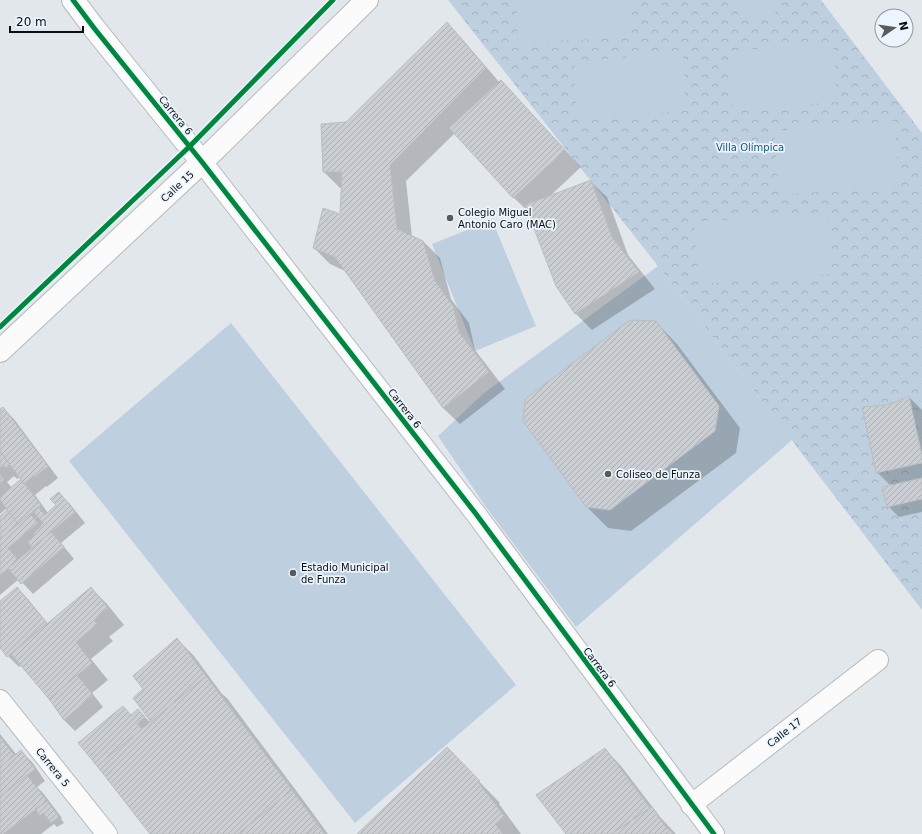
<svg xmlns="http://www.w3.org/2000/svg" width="922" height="834" font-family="'DejaVu Sans',sans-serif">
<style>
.park{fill:url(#park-crowns)}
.pitch{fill:#bed0df}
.shadow{fill:#0003;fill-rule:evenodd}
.building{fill:url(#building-hatch);stroke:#babec1}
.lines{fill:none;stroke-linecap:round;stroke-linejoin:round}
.street-casing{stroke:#b6babd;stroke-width:22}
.secondary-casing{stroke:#b6babd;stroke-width:24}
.street{stroke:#fbfbfc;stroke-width:20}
.secondary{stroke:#fbfbfc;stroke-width:22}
.cycleway-casing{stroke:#ecf5fd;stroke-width:8}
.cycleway{stroke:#00873e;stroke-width:5}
.poi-dot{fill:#575b5e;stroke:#ecf5fd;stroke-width:1.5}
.labels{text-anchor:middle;stroke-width:3.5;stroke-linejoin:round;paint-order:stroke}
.street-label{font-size:10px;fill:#0c0f11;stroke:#ecf5fd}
.park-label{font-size:10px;fill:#17567e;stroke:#ecf5fd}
.poi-label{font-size:10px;fill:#0c0f11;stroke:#ecf5fd;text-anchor:start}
</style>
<defs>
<pattern id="park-crowns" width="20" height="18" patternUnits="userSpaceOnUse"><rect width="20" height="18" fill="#bed0df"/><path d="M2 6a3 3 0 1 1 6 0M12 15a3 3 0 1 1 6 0" fill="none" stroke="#a2b1be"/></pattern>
<pattern id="building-hatch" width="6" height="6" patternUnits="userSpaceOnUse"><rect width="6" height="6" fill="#caced2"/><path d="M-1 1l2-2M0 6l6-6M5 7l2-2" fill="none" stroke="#acb0b3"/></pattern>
</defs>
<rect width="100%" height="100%" fill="#e2e7ec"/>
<path class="park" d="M 448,0 L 821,0 L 922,133 L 922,610 L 658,266 Z"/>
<path class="pitch" d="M 516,0 L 630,0 L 632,37 L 518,43 Z
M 739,0 L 774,0 L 776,17 L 741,20 Z
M 833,43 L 837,102 L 733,110 L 728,51 Z
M 683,54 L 686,111 L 577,118 L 574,61 Z
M 894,121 L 900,186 L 779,195 L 774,131 Z
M 827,212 L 832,274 L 699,284 L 694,222 Z
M 492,220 L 536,326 L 475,351 L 432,244 Z
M 658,266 L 792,440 L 576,627 L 486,507 L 438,436 L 484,393 Z
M 231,323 L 516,685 L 355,823 L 69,461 Z"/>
<path class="shadow" d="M 447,23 L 463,40 L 500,83 L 517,98 L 581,167 L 550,196 L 590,181 L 607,197 L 628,255 L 655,289 L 592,330 L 576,314 L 557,286 L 529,212 L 514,198 L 455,133 L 406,181 L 412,237 L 423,241 L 440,258 L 451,299 L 469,323 L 475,350 L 505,389 L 460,424 L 443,408 L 345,271 L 330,264 L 314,248 L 341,215 L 342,188 L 340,188 L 324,172 L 346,123 Z
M 656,322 L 677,344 L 740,428 L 736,453 L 631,531 L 608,528 L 587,507 Z
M 909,397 L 922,410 L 922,512 L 899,517 L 888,506 L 891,486 L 877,472 L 886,406 Z
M 3,408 L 14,419 L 58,478 L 47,487 L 46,486 L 35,495 L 48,513 L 57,505 L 59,493 L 70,504 L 85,523 L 61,543 L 74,559 L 33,594 L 19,579 L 0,595 L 0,517 L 9,510 L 7,508 L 0,514 L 0,411 ZM 14,476 L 17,479 L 20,477 L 22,480 L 12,488 L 7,482 ZM 44,522 L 46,525 L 42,528 L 41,526 Z
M 17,588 L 28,599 L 48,624 L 91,588 L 107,604 L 124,625 L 109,637 L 113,641 L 91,659 L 108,680 L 92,693 L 103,707 L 75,731 L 64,720 L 49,699 L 22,665 L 19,667 L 8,656 L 0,646 L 0,602 Z
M 177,639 L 194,656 L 222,694 L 227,698 L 312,812 L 328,834 L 151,834 L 132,716 L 138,710 L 151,723 L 152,722 L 144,689 Z
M 0,734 L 16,754 L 21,751 L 32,762 L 45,781 L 37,787 L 43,793 L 62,818 L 61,819 L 64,823 L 57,827 L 54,824 L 41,834 L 0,834 Z
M 605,749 L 621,766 L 661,818 L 676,834 L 567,834 Z
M 468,770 L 500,803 L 499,804 L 521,834 L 359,834 Z"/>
<path class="building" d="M 447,22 L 486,68 L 390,165 L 397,229 L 423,241 L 435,281 L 453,306 L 459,332 L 489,372 L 443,408 L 335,257 L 313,248 L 323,208 L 340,214 L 342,172 L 323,172 L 321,124 L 346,122 Z
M 501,80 L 565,150 L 513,198 L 449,128 Z
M 591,180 L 612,237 L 639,272 L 575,314 L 556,286 L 525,205 Z
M 630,320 L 656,321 L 719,406 L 715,431 L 610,510 L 586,507 L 523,421 L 525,399 Z
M 909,396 L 922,455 L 922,463 L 876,473 L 862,407 L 886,405 L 898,401 Z
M 3,407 L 48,466 L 35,477 L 34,475 L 24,484 L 0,451 L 0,409 Z
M 0,451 L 10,465 L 6,468 L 3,465 L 0,468 Z
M 0,474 L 4,480 L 0,483 Z
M 922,478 L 922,499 L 887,507 L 882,487 Z
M 21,479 L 41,505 L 18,524 L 0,500 L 0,497 Z
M 59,492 L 75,512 L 32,548 L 27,541 L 35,535 L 33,534 L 44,524 L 33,511 L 38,507 L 45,515 L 56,505 L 50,499 Z
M 7,510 L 18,524 L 0,539 L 0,516 Z
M 30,514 L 38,523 L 8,548 L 18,560 L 0,575 L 0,539 Z
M 51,532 L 64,547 L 21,584 L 8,568 Z
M 17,587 L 47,623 L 7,657 L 0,648 L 0,601 Z
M 91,587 L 108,608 L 94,620 L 97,624 L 76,642 L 92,663 L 49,699 L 11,654 Z
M 177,638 L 206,676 L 151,722 L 133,698 L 143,689 L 133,676 Z
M 77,675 L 93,695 L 64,720 L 49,699 Z
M 206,676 L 292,790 L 238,834 L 150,834 L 97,766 Z
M 123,706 L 131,715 L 138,709 L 145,717 L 137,724 L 142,729 L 97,766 L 78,743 Z
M 0,737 L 14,755 L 0,767 Z
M 447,747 L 480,781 L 478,782 L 505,817 L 495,824 L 503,834 L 357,834 Z
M 605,748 L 650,808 L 611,834 L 566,834 L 536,795 Z
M 21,750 L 35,769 L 0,797 L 0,767 Z
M 27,775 L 47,801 L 3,834 L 0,834 L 0,797 Z
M 292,790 L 318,825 L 307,834 L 238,834 Z
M 47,801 L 59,817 L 51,823 L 43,813 L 40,816 L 35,809 Z
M 652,807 L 667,829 L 669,829 L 673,834 L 611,834 Z
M 318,825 L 325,834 L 307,834 Z"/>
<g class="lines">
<defs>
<path id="street" d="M 202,162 L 476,514 L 714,834
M 0,700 L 107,834
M 691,805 L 878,660"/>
<path id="secondary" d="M 73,0 L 94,28 L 202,162
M 0,351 L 202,162 L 367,0"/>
</defs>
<use href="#street" class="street-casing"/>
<use href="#secondary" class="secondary-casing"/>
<use href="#street" class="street"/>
<use href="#secondary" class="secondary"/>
<defs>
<path id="cycleway" d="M 73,0 L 94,28 L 202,162 L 476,514 L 714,834
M 0,327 L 190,146 L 333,0"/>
</defs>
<use href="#cycleway" class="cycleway-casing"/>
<use href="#cycleway" class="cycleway"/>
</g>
<g class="poi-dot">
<circle cx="450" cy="218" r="4"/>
<circle cx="608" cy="474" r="4"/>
<circle cx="293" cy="573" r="4"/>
</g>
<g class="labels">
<g class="street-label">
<text transform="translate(176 115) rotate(51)" y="4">Carrera 6</text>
<text transform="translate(177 186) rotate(-43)" y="4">Calle 15</text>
<text transform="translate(405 408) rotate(52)" y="4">Carrera 6</text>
<text transform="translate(600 667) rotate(53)" y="4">Carrera 6</text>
<text transform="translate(784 732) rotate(-38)" y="4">Calle 17</text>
<text transform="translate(53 767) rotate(51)" y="4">Carrera 5</text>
</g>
<g class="park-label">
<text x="750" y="151">Villa Olímpica</text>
</g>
<g class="poi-label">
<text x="458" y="216">Colegio Miguel<tspan x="458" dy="12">Antonio Caro (MAC)</tspan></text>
<text x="616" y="478">Coliseo de Funza</text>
<text x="301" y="571">Estadio Municipal<tspan x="301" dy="12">de Funza</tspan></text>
</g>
</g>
<g transform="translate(894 28) rotate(77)"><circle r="19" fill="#ecf5fd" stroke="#92999f"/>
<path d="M0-3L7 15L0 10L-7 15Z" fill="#575b5e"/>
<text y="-6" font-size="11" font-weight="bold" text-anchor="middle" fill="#0c0f11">N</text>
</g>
<path d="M10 26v6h73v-6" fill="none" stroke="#0c0f11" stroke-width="2"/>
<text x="16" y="26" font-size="12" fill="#0c0f11" stroke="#ecf5fd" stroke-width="3" paint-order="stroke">20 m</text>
</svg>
